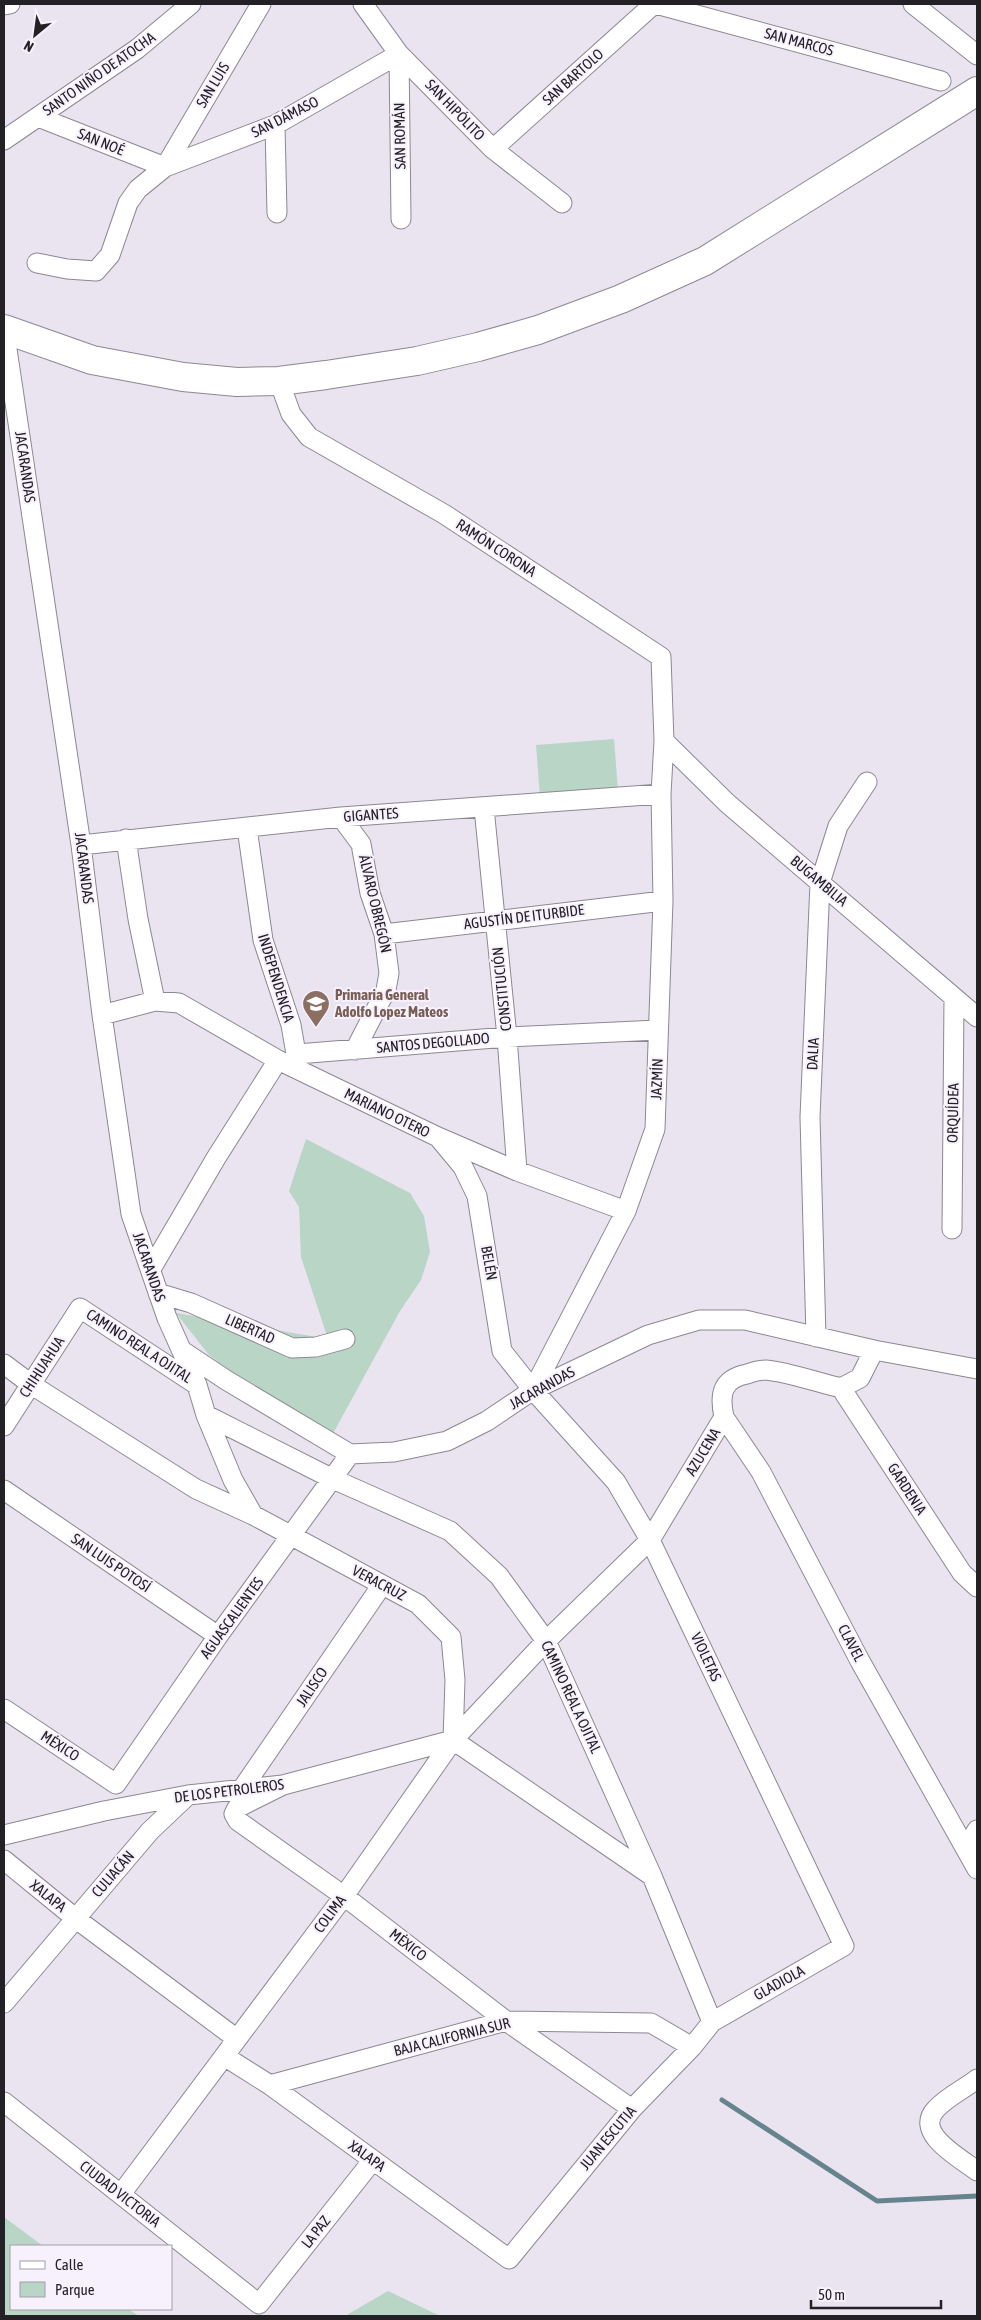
<svg xmlns="http://www.w3.org/2000/svg" width="981" height="2320" font-family="'Asap Condensed',sans-serif">
<style>
.green{fill:#b9d5c5}
.lines{fill:none;stroke-linecap:round;stroke-linejoin:round}
.stream{stroke:#66848d;stroke-width:5}
.street-casing{stroke:#8d8793;stroke-width:21}
.secondary-casing{stroke:#8d8793;stroke-width:30}
.street{stroke:#fff;stroke-width:19}
.secondary{stroke:#fff;stroke-width:28}
.labels{text-anchor:middle;stroke-width:4;stroke-linejoin:round;paint-order:stroke}
.street-label{font-size:15px;fill:#242126;stroke:#f7f1fe}
.education-label{font-size:15px;font-weight:bold;fill:#785e54;stroke:#f7f1fe;text-anchor:start}
</style>
<rect width="100%" height="100%" fill="#eae4f0"/>
<path class="green" d="M 614,739 L 618,791 L 540,797 L 536,745 Z
M 306,1139 L 410,1193 L 424,1216 L 430,1252 L 421,1280 L 400,1311 L 330,1439 L 268,1398 L 209,1355 L 176,1313 L 328,1339 L 301,1257 L 299,1207 L 289,1191 Z
M 4,2217 L 43,2246 L 11,2246 L 11,2309 L 128,2309 L 139,2316 L 4,2316 Z
M 388,2291 L 440,2316 L 345,2316 Z"/>
<g class="lines">
<path class="stream" d="M 722,2100 L 877,2201 L 977,2196"/>
<defs>
<path id="street" d="M 363,4 L 399,54 L 493,149 L 562,203
M 656,4 L 941,81
M 913,4 L 977,55
M 4,5 L 10,4
M 38,117 L 165,167
M 275,125 L 277,213
M 4,140 L 137,49 L 191,4
M 493,149 L 654,4
M 165,167 L 275,125 L 399,54 L 401,219
M 37,263 L 67,269 L 96,271 L 110,255 L 128,203 L 138,189 L 165,167 L 261,4
M 4,329 L 81,845 L 102,1015 L 131,1214 L 167,1318 L 197,1385 L 206,1415 L 233,1480 L 253,1515
M 279,381 L 291,414 L 309,437 L 444,514 L 661,657 L 664,741 L 661,794 L 663,901 L 655,1129 L 626,1211 L 533,1390
M 664,741 L 727,803 L 977,1017
M 484,808 L 507,1037 L 517,1171
M 341,817 L 361,844 L 370,893 L 384,934 L 389,973 L 386,990 L 355,1050
M 247,828 L 263,940 L 291,1025 L 298,1065
M 126,839 L 138,919 L 155,1001
M 81,845 L 341,817 L 661,794
M 384,934 L 663,901
M 102,1015 L 155,1001 L 179,1003 L 278,1060 L 438,1137 L 517,1171 L 626,1211
M 297,1054 L 507,1037 L 658,1030
M 952,1229 L 954,998
M 151,1269 L 216,1158 L 278,1060
M 158,1293 L 191,1303 L 292,1348 L 316,1347 L 345,1339
M 816,1337 L 810,1117 L 820,883 L 838,826 L 867,782
M 184,1352 L 226,1380 L 350,1454 L 394,1452 L 447,1441 L 487,1421 L 533,1390 L 648,1335 L 699,1320 L 745,1320 L 874,1350 L 977,1369
M 4,1364 L 32,1385 L 196,1489 L 253,1515 L 418,1604 L 451,1637 L 455,1680 L 453,1740
M 841,1388 L 962,1573 L 977,1587
M 206,1415 L 333,1479 L 450,1531 L 499,1576 L 546,1641 L 652,1876 L 712,2022 L 844,1946 L 650,1540 L 616,1482 L 533,1390 L 502,1351 L 477,1196 L 463,1167 L 438,1137
M 724,1417 L 761,1472 L 860,1661 L 977,1869
M 4,1426 L 80,1308 L 197,1385
M 4,1490 L 218,1636
M 4,1709 L 116,1784 L 218,1636 L 350,1454
M 453,1740 L 652,1876
M 283,1785 L 237,1808 L 234,1814 L 238,1821 L 344,1896 L 506,2021 L 632,2109
M 242,1789 L 382,1585
M 4,1835 L 104,1811 L 188,1795 L 283,1785 L 453,1740
M 966,1849 L 977,1830
M 4,1860 L 75,1918 L 237,2039
M 4,2003 L 150,1831 L 188,1795
M 224,2056 L 270,2085 L 509,2259 L 632,2109 L 692,2047 L 712,2022
M 977,2079 C 964,2089 947,2097 936,2109 C 913,2133 960,2158 977,2171
M 270,2085 L 506,2021 L 651,2023 L 692,2047
M 4,2102 L 259,2304 L 373,2160
M 121,2194 L 344,1896 L 453,1740 L 546,1641 L 650,1540 L 724,1417 C 719,1394 722,1379 747,1374 C 753,1372 760,1370 766,1370 C 788,1372 819,1383 841,1388 L 860,1378 L 874,1350"/>
<path id="secondary" d="M 4,329 L 92,360 L 183,377 L 237,382 L 279,381 L 326,375 L 417,361 L 478,347 L 538,330 L 621,299 L 705,261 L 977,91"/>
</defs>
<use href="#street" class="street-casing"/>
<use href="#secondary" class="secondary-casing"/>
<use href="#street" class="street"/>
<use href="#secondary" class="secondary"/>
</g>
<defs>
<symbol id="school-pin" viewBox="-11 -11 22 30"><path d="M0 17L-7.5 6A9.5 9.5 0 1 1 7.5 6Z" fill="#8d6e63" stroke="#f7f1fe"/><path d="M0-5L7-2L0 1L-7-2ZM-4 1L0 2.5L4 1V4Q0 6-4 4Z" fill="#fff"/></symbol>
</defs>
<g fill-rule="evenodd">
<use href="#school-pin" x="300" y="988" width="32" height="43"/>
</g>
<g class="labels">
<g class="street-label">
<text transform="translate(799 42) rotate(15)" y="5">SAN MARCOS</text>
<text transform="translate(99 74) rotate(-35)" y="5">SANTO NIÑO DE ATOCHA</text>
<text transform="translate(573 77) rotate(-42)" y="5">SAN BARTOLO</text>
<text transform="translate(213 85) rotate(-59)" y="5">SAN LUIS</text>
<text transform="translate(455 110) rotate(46)" y="5">SAN HIPÓLITO</text>
<text transform="translate(285 117) rotate(-27)" y="5">SAN DÁMASO</text>
<text transform="translate(400 136) rotate(-91)" y="5">SAN ROMÁN</text>
<text transform="translate(101 142) rotate(22)" y="5">SAN NOÉ</text>
<text transform="translate(25 467) rotate(82)" y="5">JACARANDAS</text>
<text transform="translate(496 548) rotate(33)" y="5">RAMÓN CORONA</text>
<text transform="translate(371 815) rotate(-4)" y="5">GIGANTES</text>
<text transform="translate(84 868) rotate(83)" y="5">JACARANDAS</text>
<text transform="translate(819 881) rotate(40)" y="5">BUGAMBILIA</text>
<text transform="translate(375 904) rotate(77)" y="5">ÁLVARO OBREGÓN</text>
<text transform="translate(524 917) rotate(-7)" y="5">AGUSTÍN DE ITURBIDE</text>
<text transform="translate(276 978) rotate(73)" y="5">INDEPENDENCIA</text>
<text transform="translate(502 989) rotate(-96)" y="5">CONSTITUCIÓN</text>
<text transform="translate(433 1043) rotate(-5)" y="5">SANTOS DEGOLLADO</text>
<text transform="translate(813 1054) rotate(-87)" y="5">DALIA</text>
<text transform="translate(657 1079) rotate(-88)" y="5">JAZMÍN</text>
<text transform="translate(387 1113) rotate(26)" y="5">MARIANO OTERO</text>
<text transform="translate(953 1113) rotate(-89)" y="5">ORQUÍDEA</text>
<text transform="translate(489 1263) rotate(80)" y="5">BELÉN</text>
<text transform="translate(149 1267) rotate(71)" y="5">JACARANDAS</text>
<text transform="translate(250 1329) rotate(24)" y="5">LIBERTAD</text>
<text transform="translate(139 1346) rotate(33)" y="5">CAMINO REAL A OJITAL</text>
<text transform="translate(42 1367) rotate(-57)" y="5">CHIHUAHUA</text>
<text transform="translate(542 1388) rotate(-29)" y="5">JACARANDAS</text>
<text transform="translate(703 1452) rotate(-59)" y="5">AZUCENA</text>
<text transform="translate(907 1489) rotate(57)" y="5">GARDENIA</text>
<text transform="translate(111 1563) rotate(34)" y="5">SAN LUIS POTOSÍ</text>
<text transform="translate(379 1583) rotate(28)" y="5">VERACRUZ</text>
<text transform="translate(232 1618) rotate(-54)" y="5">AGUASCALIENTES</text>
<text transform="translate(851 1643) rotate(62)" y="5">CLAVEL</text>
<text transform="translate(706 1657) rotate(65)" y="5">VIOLETAS</text>
<text transform="translate(312 1687) rotate(-56)" y="5">JALISCO</text>
<text transform="translate(571 1697) rotate(65)" y="5">CAMINO REAL A OJITAL</text>
<text transform="translate(60 1746) rotate(33)" y="5">MÉXICO</text>
<text transform="translate(229 1791) rotate(-7)" y="5">DE LOS PETROLEROS</text>
<text transform="translate(113 1874) rotate(-49)" y="5">CULIACÁN</text>
<text transform="translate(48 1896) rotate(39)" y="5">XALAPA</text>
<text transform="translate(330 1914) rotate(-53)" y="5">COLIMA</text>
<text transform="translate(408 1945) rotate(38)" y="5">MÉXICO</text>
<text transform="translate(779 1983) rotate(-29)" y="5">GLADIOLA</text>
<text transform="translate(452 2037) rotate(-14)" y="5">BAJA CALIFORNIA SUR</text>
<text transform="translate(608 2138) rotate(-50)" y="5">JUAN ESCUTIA</text>
<text transform="translate(367 2156) rotate(36)" y="5">XALAPA</text>
<text transform="translate(120 2194) rotate(38)" y="5">CIUDAD VICTORIA</text>
<text transform="translate(316 2232) rotate(-52)" y="5">LA PAZ</text>
</g>
<g class="education-label">
<text x="335" y="1000">Primaria General<tspan x="335" dy="17">Adolfo Lopez Mateos</tspan></text>
</g>
</g>
<rect width="981" height="2320" fill="none" stroke="#242126" stroke-width="10"/>
<rect x="10" y="2245" width="162" height="65" fill="#f7f1fe" stroke="#a39ea8"/>
<rect x="20" y="2261" width="25" height="8" fill="#ffffff" stroke="#a39ea8"/>
<text x="55" y="2270" font-size="15" fill="#242126">Calle</text>
<rect x="20" y="2282" width="25" height="15" fill="#b9d5c5" stroke="#a39ea8"/>
<text x="55" y="2295" font-size="15" fill="#242126">Parque</text>
<g transform="translate(35 35) rotate(209)" stroke="#f7f1fe" stroke-width="4" paint-order="stroke">
<path d="M0-4L9 19L0 12L-9 19Z" fill="#242126"/>
<text y="-8" font-size="14" font-weight="bold" text-anchor="middle" fill="#242126">N</text>
</g>
<path d="M811 2300v8h130v-8" fill="none" stroke="#242126" stroke-width="2.5"/>
<text x="818" y="2300" font-size="15" fill="#242126" stroke="#f7f1fe" stroke-width="4" paint-order="stroke">50 m</text>
</svg>
